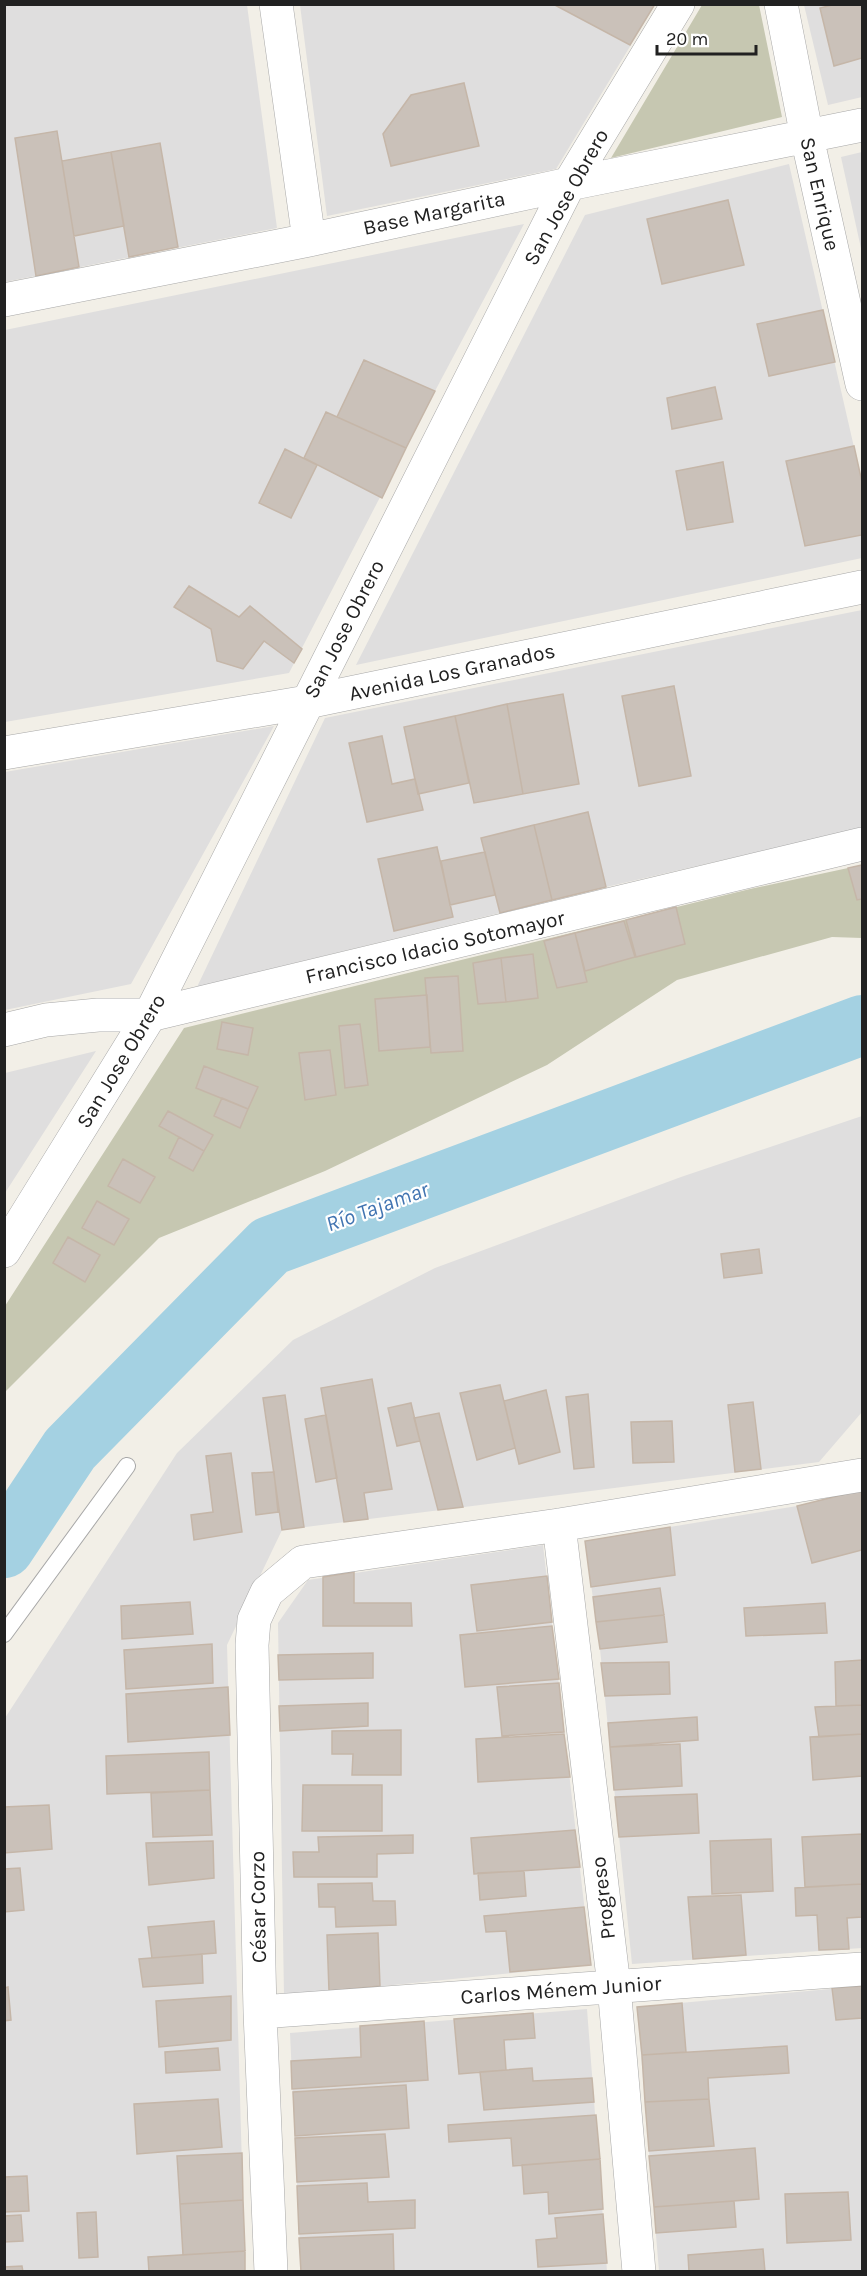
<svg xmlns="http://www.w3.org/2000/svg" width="867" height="2276" font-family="Karla,sans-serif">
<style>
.residential{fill:#dfdede}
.construction{fill:#c6c7b1}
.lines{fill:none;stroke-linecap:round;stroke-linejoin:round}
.river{stroke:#a4d1e2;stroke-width:60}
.building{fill:#cac1b9;stroke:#c5b6a8;stroke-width:1.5}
.lane-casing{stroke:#a8a8a8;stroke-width:18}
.street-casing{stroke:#a8a8a8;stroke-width:34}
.lane{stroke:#fff;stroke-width:16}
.street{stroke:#fff;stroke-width:33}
.labels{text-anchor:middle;stroke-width:4.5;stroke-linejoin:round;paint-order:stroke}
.street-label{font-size:21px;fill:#212121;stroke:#fff}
.water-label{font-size:22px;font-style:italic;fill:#4174b1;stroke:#fff}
</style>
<rect width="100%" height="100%" fill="#f2efe7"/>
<path class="residential" d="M 5,5 L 247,5 L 277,228 L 5,282 Z
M 300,5 L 655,5 L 556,169 L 327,216 Z
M 804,5 L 862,5 L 862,97 L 828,105 Z
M 862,152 L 862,253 L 841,157 Z
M 789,164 L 862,482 L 862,558 L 356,665 L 585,215 Z
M 524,224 L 435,391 L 289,673 L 5,722 L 5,330 Z
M 862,610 L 862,828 L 606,887 L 197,987 L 325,718 Z
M 274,726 L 131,984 L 5,1010 L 5,772 Z
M 96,1051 L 5,1193 L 5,1073 Z
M 862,1116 L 862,1412 L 819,1462 L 282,1530 L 227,1645 L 245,2271 L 5,2272 L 5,1718 L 177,1453 L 293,1340 L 435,1268 L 681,1177 Z
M 862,1490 L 862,1948 L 632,1964 L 600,1649 L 585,1541 L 797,1506 Z
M 543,1545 L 591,1965 L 284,1996 L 278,1623 L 308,1580 Z
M 862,1986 L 862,2271 L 659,2271 L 637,2007 Z
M 587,2009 L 607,2271 L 301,2271 L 290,2033 Z"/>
<path class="construction" d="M 702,5 L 759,5 L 782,117 L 611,158 Z
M 862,865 L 862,938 L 832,937 L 677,980 L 547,1065 L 325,1171 L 159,1238 L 5,1392 L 5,1306 L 184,1028 L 750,889 Z"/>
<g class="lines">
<path class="river" d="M 4,1548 L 70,1449 L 270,1246 L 862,1025"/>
</g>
<path class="building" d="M 553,4 L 655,4 L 630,45 Z
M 836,4 L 862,4 L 862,58 L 834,66 L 820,8 Z
M 464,83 L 479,146 L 391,166 L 383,134 L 411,95 Z
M 57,131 L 79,267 L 36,276 L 15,138 Z
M 160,143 L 178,247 L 129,257 L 111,152 Z
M 111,152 L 124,226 L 74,236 L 62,161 Z
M 728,200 L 744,265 L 662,284 L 647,219 Z
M 823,310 L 835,362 L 769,376 L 757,324 Z
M 364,360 L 435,391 L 406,448 L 337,417 Z
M 715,387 L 722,419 L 672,429 L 667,398 Z
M 326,412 L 406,448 L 382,498 L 304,458 Z
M 854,446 L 862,482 L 862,535 L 805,546 L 786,461 Z
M 285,449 L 317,465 L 291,518 L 259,503 Z
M 723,462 L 733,522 L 687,530 L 676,471 Z
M 189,586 L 239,617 L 250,606 L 302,649 L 294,663 L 264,641 L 243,669 L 217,661 L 211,629 L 174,607 Z
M 674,686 L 691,776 L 639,786 L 622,696 Z
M 563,694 L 579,784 L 523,794 L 507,704 Z
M 507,704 L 523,794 L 474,803 L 455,716 Z
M 455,716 L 469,783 L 418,794 L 404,727 Z
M 382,736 L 392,784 L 415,779 L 423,810 L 367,822 L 349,743 Z
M 588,812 L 606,887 L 552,900 L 534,825 Z
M 534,825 L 552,900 L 500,913 L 481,838 Z
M 437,847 L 453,917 L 394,931 L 378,859 Z
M 485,852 L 495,895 L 450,905 L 441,861 Z
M 862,865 L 862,899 L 857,900 L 848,868 Z
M 676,907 L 685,944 L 636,957 L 626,920 Z
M 624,921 L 635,957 L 585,971 L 575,933 Z
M 575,933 L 587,982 L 557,988 L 544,941 Z
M 533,954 L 538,998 L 506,1002 L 501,958 Z
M 501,958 L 506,1002 L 478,1004 L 473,963 Z
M 458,976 L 463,1051 L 431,1053 L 425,978 Z
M 427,995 L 430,1047 L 379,1051 L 375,999 Z
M 222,1022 L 253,1028 L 248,1055 L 217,1049 Z
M 360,1024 L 368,1085 L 345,1088 L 339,1026 Z
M 330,1050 L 336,1095 L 305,1100 L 299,1053 Z
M 204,1066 L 258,1087 L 248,1109 L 196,1088 Z
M 222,1098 L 248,1109 L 240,1128 L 214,1116 Z
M 168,1111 L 213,1135 L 204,1151 L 159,1126 Z
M 179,1137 L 204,1151 L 193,1171 L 169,1158 Z
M 123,1159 L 155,1177 L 140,1203 L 108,1186 Z
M 97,1201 L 129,1219 L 114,1245 L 82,1228 Z
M 68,1237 L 100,1255 L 85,1282 L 53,1263 Z
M 759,1249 L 762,1273 L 724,1278 L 721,1254 Z
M 372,1379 L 392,1489 L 364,1493 L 368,1519 L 344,1522 L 321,1388 Z
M 500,1385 L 515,1448 L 477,1460 L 460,1393 Z
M 546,1390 L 560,1452 L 519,1464 L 504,1401 Z
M 588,1394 L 594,1467 L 574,1469 L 566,1397 Z
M 285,1395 L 304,1527 L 282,1530 L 263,1398 Z
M 753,1402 L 761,1469 L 735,1472 L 728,1405 Z
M 411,1403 L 420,1441 L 397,1446 L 388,1408 Z
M 439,1413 L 463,1507 L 438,1510 L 414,1418 Z
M 326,1415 L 337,1478 L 316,1482 L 305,1419 Z
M 672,1421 L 674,1462 L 633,1463 L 631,1422 Z
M 231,1453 L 242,1532 L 194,1540 L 191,1515 L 213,1512 L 206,1456 Z
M 274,1472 L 278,1512 L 256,1515 L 252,1473 Z
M 862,1490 L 862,1550 L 812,1563 L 797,1506 Z
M 670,1527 L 675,1575 L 591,1587 L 585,1541 Z
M 354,1572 L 354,1603 L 411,1603 L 412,1626 L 323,1626 L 323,1577 Z
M 547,1576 L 552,1622 L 477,1631 L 471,1585 Z
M 660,1588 L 664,1615 L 596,1622 L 593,1597 Z
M 190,1602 L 193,1634 L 122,1639 L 121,1606 Z
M 825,1603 L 827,1633 L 746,1636 L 744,1608 Z
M 664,1615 L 667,1642 L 600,1649 L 596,1622 Z
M 552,1626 L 559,1679 L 465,1687 L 460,1635 Z
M 212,1644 L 213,1683 L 126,1689 L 124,1650 Z
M 373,1653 L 373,1678 L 279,1680 L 278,1655 Z
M 862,1660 L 862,1705 L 836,1706 L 835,1662 Z
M 669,1662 L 670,1694 L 605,1696 L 601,1663 Z
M 559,1683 L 564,1732 L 502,1736 L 497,1687 Z
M 228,1687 L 230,1735 L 128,1742 L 126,1694 Z
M 368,1703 L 368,1726 L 280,1731 L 279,1706 Z
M 862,1705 L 862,1734 L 819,1737 L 815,1707 Z
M 697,1717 L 698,1740 L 610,1747 L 608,1723 Z
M 401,1730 L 401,1775 L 352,1775 L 353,1754 L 332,1754 L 332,1731 Z
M 564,1734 L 570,1777 L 478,1782 L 476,1739 Z
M 862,1734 L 862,1776 L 813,1780 L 810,1737 Z
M 680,1744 L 682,1786 L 614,1790 L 610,1747 Z
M 209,1752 L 210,1790 L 107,1794 L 106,1756 Z
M 303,1785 L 382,1785 L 382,1831 L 302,1831 Z
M 210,1790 L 212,1835 L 153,1837 L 151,1793 Z
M 697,1794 L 699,1833 L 619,1837 L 615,1797 Z
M 49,1805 L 52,1849 L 4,1853 L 4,1807 Z
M 575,1830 L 580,1867 L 474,1874 L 471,1838 Z
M 862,1834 L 862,1884 L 805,1887 L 802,1837 Z
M 413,1835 L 413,1853 L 377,1854 L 377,1877 L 294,1877 L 293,1852 L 319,1852 L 318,1837 Z
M 771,1839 L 773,1891 L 712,1894 L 710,1841 Z
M 213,1841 L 214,1878 L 149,1885 L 146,1843 Z
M 20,1868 L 24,1910 L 4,1912 L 4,1869 Z
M 524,1871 L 526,1896 L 480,1900 L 478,1873 Z
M 372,1883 L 373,1901 L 395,1901 L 396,1925 L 336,1927 L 335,1907 L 319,1907 L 318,1884 Z
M 862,1884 L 862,1917 L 847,1918 L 849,1949 L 819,1950 L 817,1915 L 796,1916 L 795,1888 Z
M 741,1895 L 746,1955 L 693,1959 L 688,1897 Z
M 584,1907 L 591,1965 L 510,1972 L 506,1931 L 486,1932 L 484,1916 Z
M 214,1921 L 216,1953 L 152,1958 L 148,1927 Z
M 378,1933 L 380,1986 L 329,1991 L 327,1935 Z
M 202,1954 L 203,1983 L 143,1987 L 139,1959 Z
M 862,1986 L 862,2018 L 836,2020 L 832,1988 Z
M 8,1987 L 11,2020 L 4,2021 L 4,1988 Z
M 231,1996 L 231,2040 L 159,2047 L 156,2001 Z
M 682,2003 L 686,2052 L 642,2055 L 637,2007 Z
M 533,2013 L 535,2038 L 504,2040 L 506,2070 L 459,2074 L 454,2019 Z
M 424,2021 L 428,2080 L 292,2089 L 291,2061 L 361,2057 L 360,2026 Z
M 787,2046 L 789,2073 L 708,2078 L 709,2099 L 645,2102 L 642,2055 Z
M 218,2048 L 220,2070 L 166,2073 L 165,2052 Z
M 532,2068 L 533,2081 L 592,2078 L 594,2102 L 484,2110 L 480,2072 Z
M 406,2085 L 409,2128 L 295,2136 L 293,2092 Z
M 218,2099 L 222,2147 L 137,2154 L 134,2104 Z
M 709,2099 L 714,2146 L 649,2151 L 645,2102 Z
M 596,2115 L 600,2159 L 513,2166 L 511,2138 L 449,2142 L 448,2125 Z
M 385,2134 L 389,2177 L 297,2182 L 295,2138 Z
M 755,2148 L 759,2199 L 654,2207 L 649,2156 Z
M 242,2153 L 243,2200 L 180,2204 L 177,2156 Z
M 600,2159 L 603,2209 L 549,2214 L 548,2192 L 524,2194 L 522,2165 Z
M 27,2176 L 29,2211 L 4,2212 L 4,2177 Z
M 367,2183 L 368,2202 L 415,2200 L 415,2228 L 299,2234 L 297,2186 Z
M 848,2192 L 851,2240 L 787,2243 L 785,2194 Z
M 243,2200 L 245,2251 L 183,2255 L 180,2204 Z
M 734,2201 L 736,2227 L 656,2233 L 654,2207 Z
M 96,2212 L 98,2257 L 79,2258 L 77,2213 Z
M 603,2214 L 607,2263 L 538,2267 L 536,2240 L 557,2238 L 555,2218 Z
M 21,2215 L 23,2241 L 4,2242 L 4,2216 Z
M 393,2234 L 394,2272 L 301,2272 L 299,2238 Z
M 763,2249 L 765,2272 L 689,2272 L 688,2255 Z
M 245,2251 L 245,2272 L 149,2272 L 148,2257 Z
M 22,2266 L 23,2272 L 4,2272 L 4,2267 Z"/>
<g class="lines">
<defs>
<path id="lane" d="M 4,1634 L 127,1466"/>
<path id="street" d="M 276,4 L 309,240
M 781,4 L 807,137 L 862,384
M 4,300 L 309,240 L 569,184 L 862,125
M 4,753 L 307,702 L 862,587
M 4,1030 L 46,1020 L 98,1015 L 150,1015 L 862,844
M 4,1251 L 150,1015 L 569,184 L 678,4
M 559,1525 L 614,1986 L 639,2272
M 260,2012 L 862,1969
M 271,2272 L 260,2012 L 252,1645 L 254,1620 L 267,1592 L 303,1562 L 559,1525 L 862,1475"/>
</defs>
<use href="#lane" class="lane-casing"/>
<use href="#street" class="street-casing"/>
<use href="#lane" class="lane"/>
<use href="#street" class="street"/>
</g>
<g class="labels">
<g class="street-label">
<text transform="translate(820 194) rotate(77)" y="7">San Enrique</text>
<text transform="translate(566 197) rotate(-61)" y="7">San Jose Obrero</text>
<text transform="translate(434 213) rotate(-12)" y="7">Base Margarita</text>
<text transform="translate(344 629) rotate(-63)" y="7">San Jose Obrero</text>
<text transform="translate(452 672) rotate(-12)" y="7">Avenida Los Granados</text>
<text transform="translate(435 947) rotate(-13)" y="7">Francisco Idacio Sotomayor</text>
<text transform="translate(121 1061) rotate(-59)" y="7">San Jose Obrero</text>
<text transform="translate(603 1898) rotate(-97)" y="7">Progreso</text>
<text transform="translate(258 1907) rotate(-91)" y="7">César Corzo</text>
<text transform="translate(561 1990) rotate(-4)" y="7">Carlos Ménem Junior</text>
</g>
<g class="water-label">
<text transform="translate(377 1206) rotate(-20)" y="8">Río Tajamar</text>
</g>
</g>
<rect width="867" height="2276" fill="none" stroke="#212121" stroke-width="12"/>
<path d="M657 45v9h99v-9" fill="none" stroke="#212121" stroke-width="3"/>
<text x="666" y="45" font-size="18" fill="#212121" stroke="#ffffff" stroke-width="4.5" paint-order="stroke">20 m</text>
</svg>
